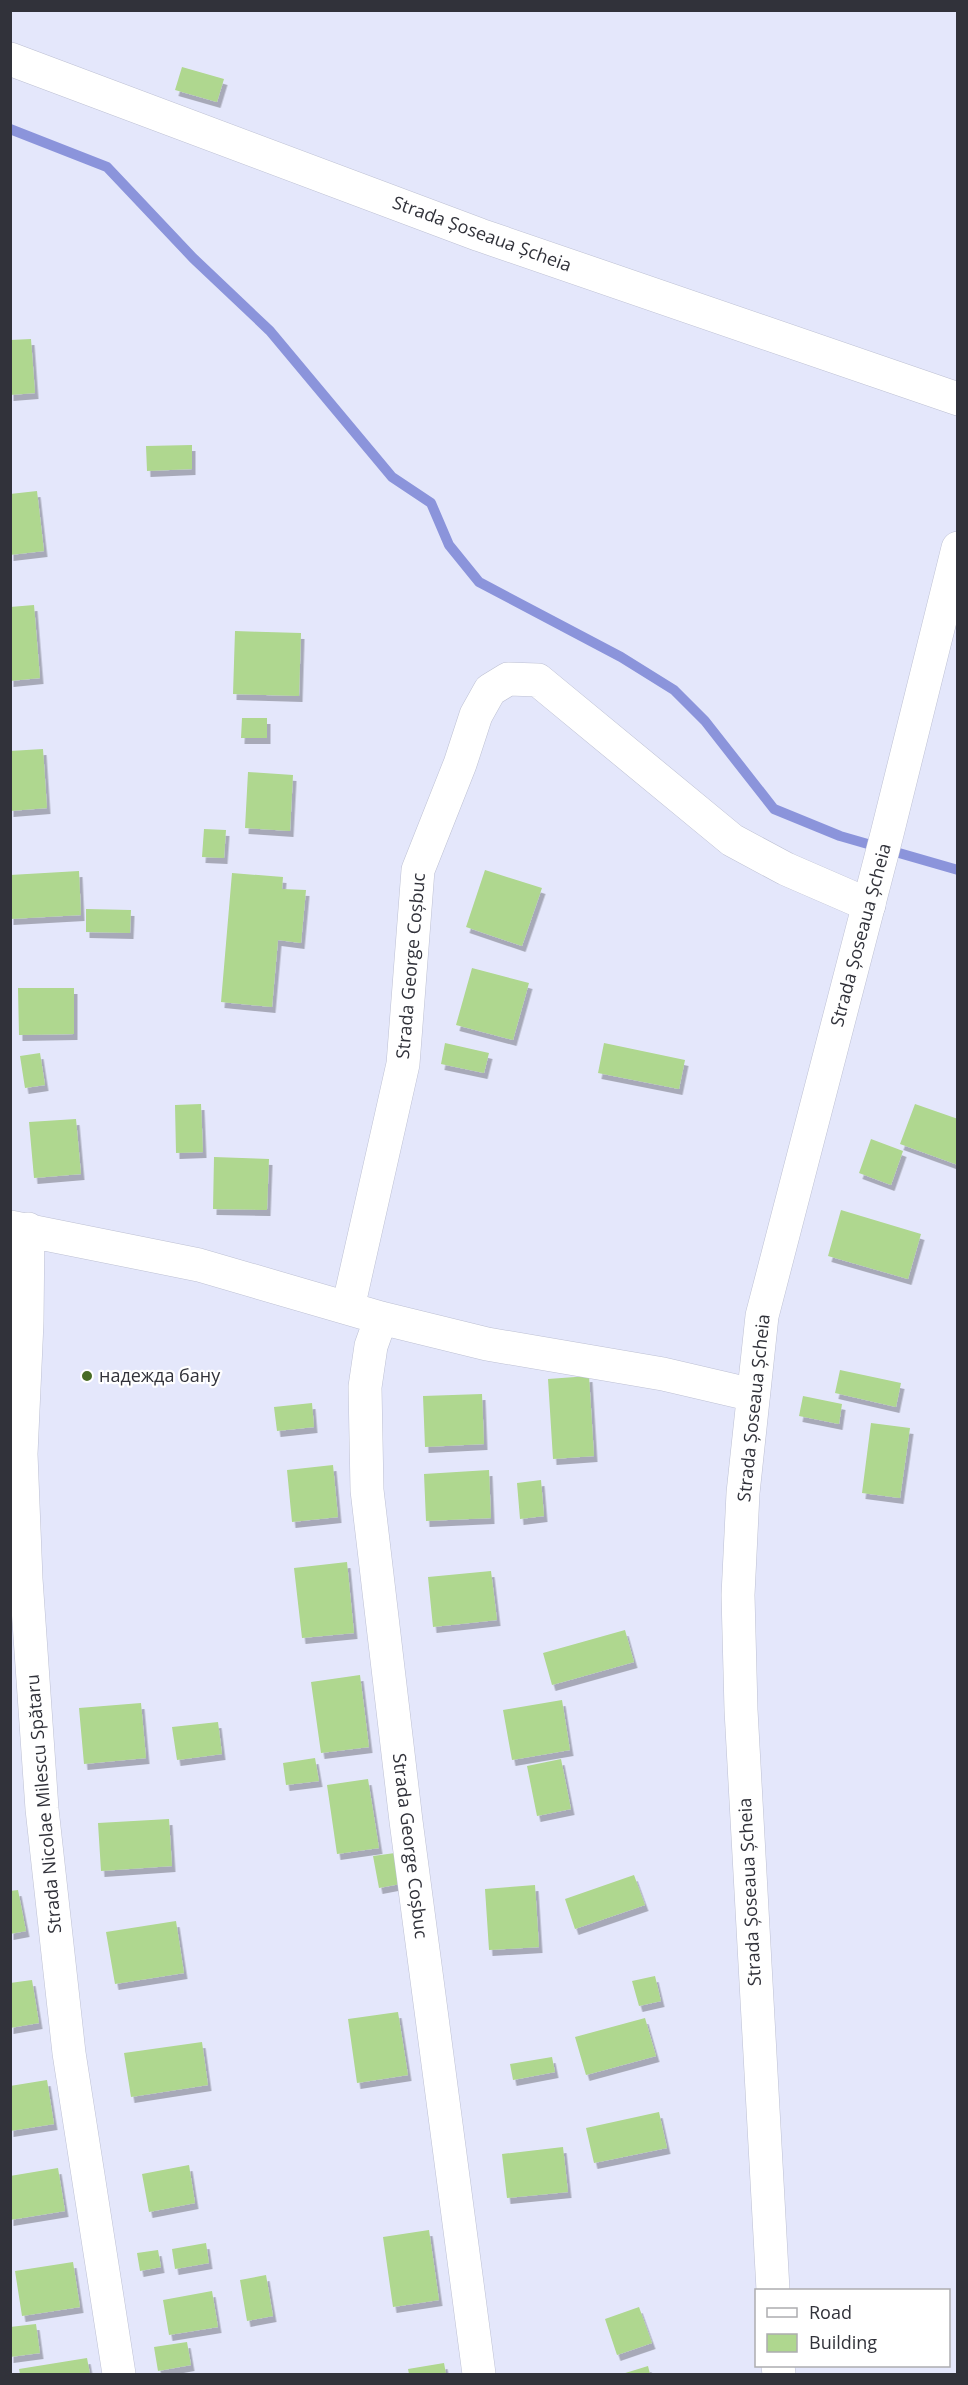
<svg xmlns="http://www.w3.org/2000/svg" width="968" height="2385" font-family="'Open Sans',sans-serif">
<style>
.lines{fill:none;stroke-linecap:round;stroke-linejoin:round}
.stream{stroke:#8b94db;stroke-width:10}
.building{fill:#afd78f;filter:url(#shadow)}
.minor-casing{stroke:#bdc0d3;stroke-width:34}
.major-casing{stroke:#bdc0d3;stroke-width:34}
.minor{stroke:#fff;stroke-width:33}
.major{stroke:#fff;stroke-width:33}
.poi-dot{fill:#476b24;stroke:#fff;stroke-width:2}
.labels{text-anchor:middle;stroke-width:4.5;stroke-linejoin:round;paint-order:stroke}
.street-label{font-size:18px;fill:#31323a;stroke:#fff}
.poi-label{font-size:18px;fill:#31323a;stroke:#fff;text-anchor:start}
</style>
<defs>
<filter id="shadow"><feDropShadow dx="3.5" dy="6" stdDeviation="0" flood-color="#0004"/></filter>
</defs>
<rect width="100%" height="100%" fill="#e4e7fb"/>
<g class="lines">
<path class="stream" d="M 10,129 L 107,167 L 193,258 L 270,331 L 392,477 L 431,503 L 449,545 L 479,582 L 621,657 L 674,690 L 705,721 L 774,809 L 840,836 L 958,870"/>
</g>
<path class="building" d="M 182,67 L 224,79 L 217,102 L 175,90 Z
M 31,339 L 35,393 L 10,395 L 10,340 Z
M 192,445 L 192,469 L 147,471 L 146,446 Z
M 37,491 L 44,551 L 10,555 L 10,494 Z
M 34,605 L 40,678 L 10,681 L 10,607 Z
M 235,631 L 301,633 L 299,696 L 233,694 Z
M 242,718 L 267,718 L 267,738 L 241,738 Z
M 43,749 L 47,808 L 10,811 L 10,751 Z
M 248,772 L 293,775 L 290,831 L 245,828 Z
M 204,829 L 226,830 L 224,858 L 202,857 Z
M 485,870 L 542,888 L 522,946 L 466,927 Z
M 79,871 L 81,915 L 10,919 L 10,875 Z
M 232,873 L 283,877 L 282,889 L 306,890 L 301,943 L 278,940 L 272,1007 L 221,1002 Z
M 86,909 L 131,910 L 130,933 L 86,932 Z
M 472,968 L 529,983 L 513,1040 L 456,1025 Z
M 18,988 L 74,988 L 74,1034 L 19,1035 Z
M 445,1043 L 489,1053 L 484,1073 L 441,1064 Z
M 604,1043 L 685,1060 L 679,1089 L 598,1073 Z
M 40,1053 L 45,1085 L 25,1088 L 20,1056 Z
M 201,1104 L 203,1152 L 176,1153 L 175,1105 Z
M 915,1104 L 958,1119 L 958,1165 L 900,1144 Z
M 76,1119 L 81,1174 L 34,1178 L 29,1122 Z
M 871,1139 L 903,1151 L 891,1185 L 859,1173 Z
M 214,1157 L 269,1159 L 267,1210 L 213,1209 Z
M 841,1210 L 921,1234 L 908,1279 L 828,1256 Z
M 840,1370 L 901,1383 L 896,1407 L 835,1393 Z
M 589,1376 L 594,1456 L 553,1459 L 548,1379 Z
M 482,1394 L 484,1444 L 425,1447 L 423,1396 Z
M 803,1396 L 842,1404 L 839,1424 L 799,1416 Z
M 312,1403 L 314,1427 L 277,1431 L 274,1407 Z
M 871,1423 L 910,1428 L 900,1498 L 862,1493 Z
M 333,1465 L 338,1517 L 292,1522 L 287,1470 Z
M 489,1470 L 491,1518 L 426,1521 L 424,1474 Z
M 541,1480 L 544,1516 L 520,1519 L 517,1483 Z
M 347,1562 L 354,1633 L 302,1638 L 294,1568 Z
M 491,1571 L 497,1620 L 433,1627 L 428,1577 Z
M 625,1630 L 634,1662 L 552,1685 L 543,1653 Z
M 360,1675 L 369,1747 L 321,1753 L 311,1682 Z
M 562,1700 L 570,1750 L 512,1760 L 503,1710 Z
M 141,1703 L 146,1758 L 84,1764 L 79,1708 Z
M 218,1722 L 222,1754 L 177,1760 L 172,1727 Z
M 315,1758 L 319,1781 L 286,1785 L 283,1763 Z
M 561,1759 L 571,1809 L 537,1816 L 527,1766 Z
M 368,1779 L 379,1848 L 337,1854 L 327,1785 Z
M 169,1819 L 172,1866 L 101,1871 L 98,1823 Z
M 395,1853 L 400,1884 L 379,1888 L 373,1856 Z
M 634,1875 L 645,1905 L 575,1929 L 565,1899 Z
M 535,1885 L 539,1947 L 489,1950 L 485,1889 Z
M 18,1890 L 26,1931 L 10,1934 L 10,1891 Z
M 176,1921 L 184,1973 L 115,1984 L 106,1932 Z
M 655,1976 L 661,2001 L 639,2006 L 632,1981 Z
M 32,1980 L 39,2023 L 10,2028 L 10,1983 Z
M 398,2012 L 408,2075 L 357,2083 L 348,2019 Z
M 645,2018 L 656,2056 L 586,2075 L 575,2037 Z
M 202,2042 L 208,2085 L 131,2097 L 124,2053 Z
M 552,2057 L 555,2072 L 513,2080 L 510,2064 Z
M 47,2080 L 54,2124 L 10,2131 L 10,2086 Z
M 659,2112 L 667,2148 L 594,2163 L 586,2128 Z
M 563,2147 L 568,2192 L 507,2198 L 502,2154 Z
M 189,2165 L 195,2203 L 149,2212 L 142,2174 Z
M 58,2168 L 65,2211 L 10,2220 L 10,2176 Z
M 429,2230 L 439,2300 L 393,2307 L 383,2237 Z
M 206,2243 L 209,2263 L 175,2269 L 172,2249 Z
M 158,2250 L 161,2267 L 140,2271 L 137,2253 Z
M 73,2262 L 80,2307 L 22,2316 L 15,2271 Z
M 266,2275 L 273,2316 L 247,2321 L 240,2280 Z
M 212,2291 L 218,2327 L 169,2335 L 163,2300 Z
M 639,2307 L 652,2343 L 617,2355 L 605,2319 Z
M 36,2324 L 40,2353 L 10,2357 L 10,2327 Z
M 187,2342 L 191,2365 L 158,2371 L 154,2347 Z
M 87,2358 L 90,2374 L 20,2374 L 19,2369 Z
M 444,2363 L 446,2374 L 409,2374 L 408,2369 Z
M 648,2366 L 650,2374 L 622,2374 Z"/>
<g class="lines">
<defs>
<path id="minor" d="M 10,59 L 480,235 L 958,399
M 10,1227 L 199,1265 L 381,1318 L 487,1344 L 663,1374 L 753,1395
M 28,1229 L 27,1322 L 21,1454 L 26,1579 L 42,1809 L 69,2053 L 119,2374
M 348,1308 L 403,1064 L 418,870 L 460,764 L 476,715 L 490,690 L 508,679 L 538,680 L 732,840 L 786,869 L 869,905
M 381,1318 L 371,1346 L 365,1387 L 367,1490 L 406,1821 L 479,2374"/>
<path id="major" d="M 773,2290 L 741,1710 L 738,1595 L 743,1493 L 762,1316 L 887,834 L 958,548
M 778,2366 L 779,2374"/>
</defs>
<use href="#minor" class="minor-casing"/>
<use href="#major" class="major-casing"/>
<use href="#minor" class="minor"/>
<use href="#major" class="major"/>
</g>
<circle class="poi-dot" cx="87" cy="1376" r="6"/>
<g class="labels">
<g class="street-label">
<text transform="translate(482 234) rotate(20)" y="6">Strada Șoseaua Șcheia</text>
<text transform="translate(861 935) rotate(-75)" y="6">Strada Șoseaua Șcheia</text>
<text transform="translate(411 966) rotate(-85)" y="6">Strada George Coșbuc</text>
<text transform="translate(754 1408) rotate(-84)" y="6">Strada Șoseaua Șcheia</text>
<text transform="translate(44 1804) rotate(-95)" y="6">Strada Nicolae Milescu Spătaru</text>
<text transform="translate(410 1846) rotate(83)" y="6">Strada George Coșbuc</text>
<text transform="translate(750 1892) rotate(-93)" y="6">Strada Șoseaua Șcheia</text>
</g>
<g class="poi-label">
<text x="99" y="1382">надежда бану</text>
</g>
</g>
<rect width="968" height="2385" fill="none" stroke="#31323a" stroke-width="24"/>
<rect x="755" y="2289" width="195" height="78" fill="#ffffff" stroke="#adadb0" stroke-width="1.5"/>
<rect x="767" y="2308" width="30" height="9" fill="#ffffff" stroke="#adadb0" stroke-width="1.5"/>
<text x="809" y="2319" font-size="18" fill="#31323a">Road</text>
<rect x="767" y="2334" width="30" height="18" fill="#afd78f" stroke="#adadb0" stroke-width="1.5"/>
<text x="809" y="2349" font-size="18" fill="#31323a">Building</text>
</svg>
